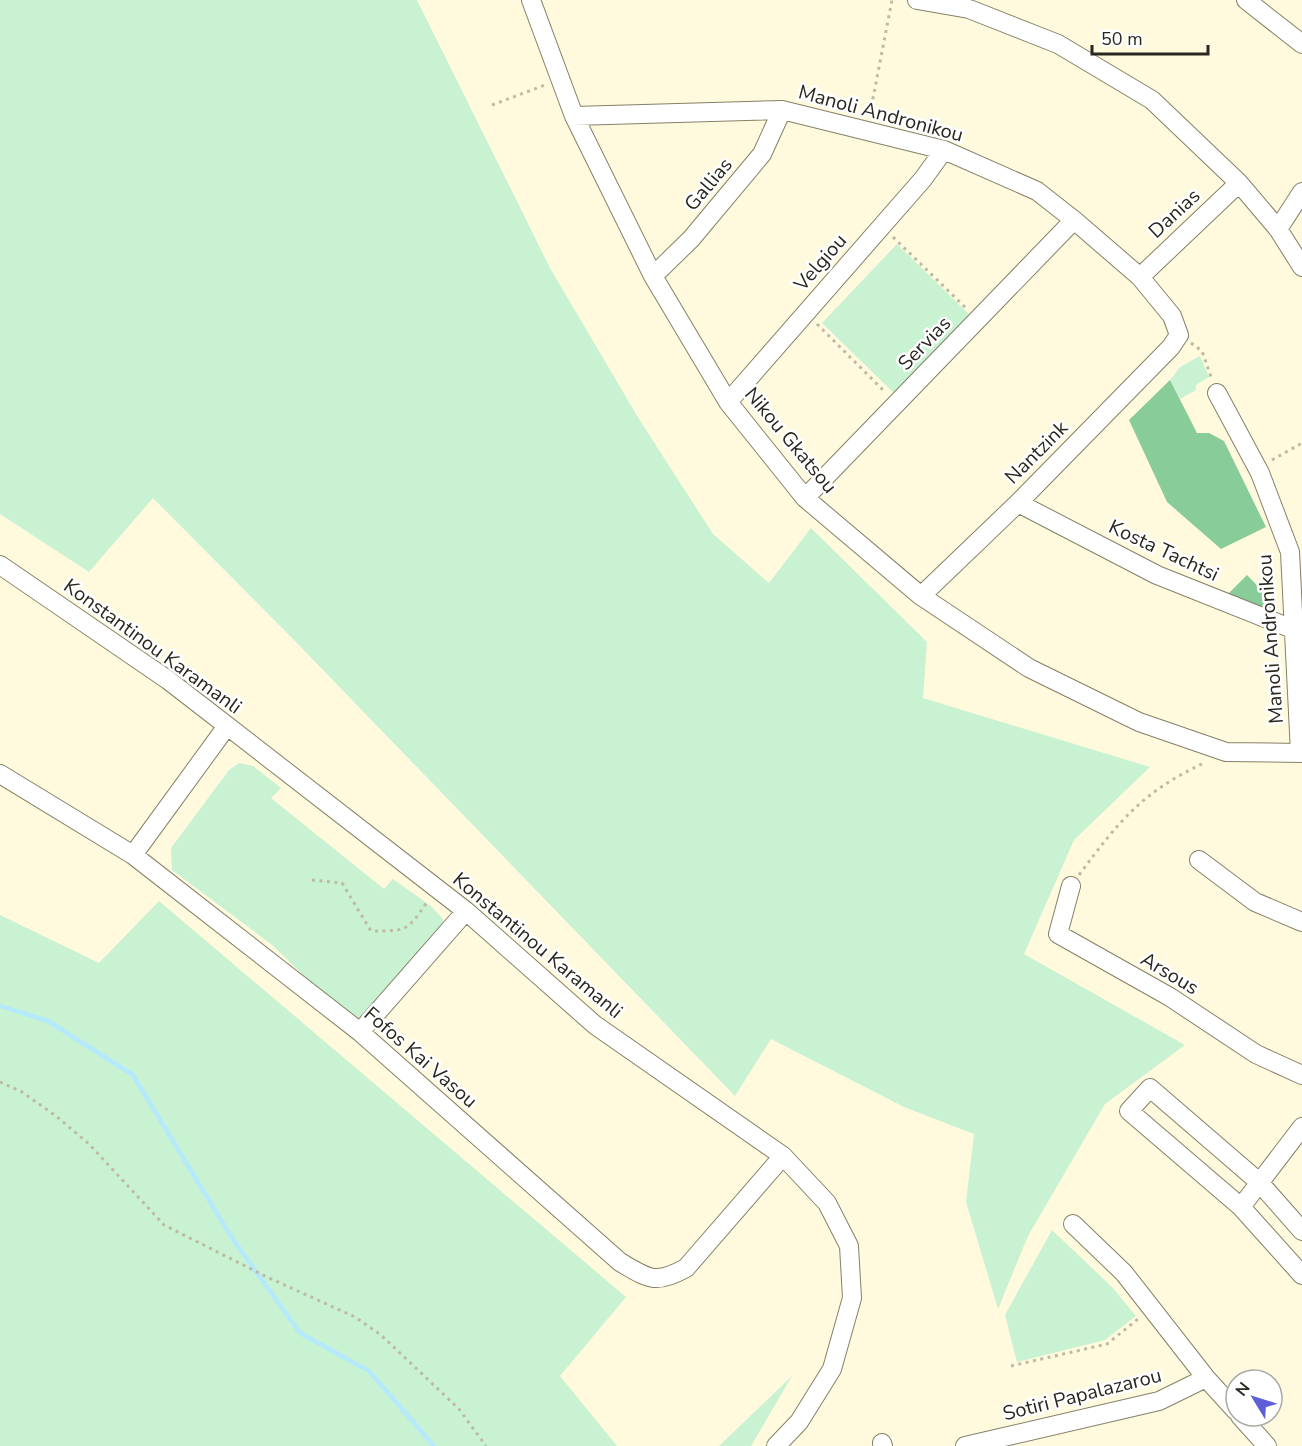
<svg xmlns="http://www.w3.org/2000/svg" width="1302" height="1446" font-family="'Nunito Sans',sans-serif">
<style>
.green{fill:#c9f2d2}
.forest{fill:#88cc9a}
.lines{fill:none;stroke-linecap:round;stroke-linejoin:round}
.stream{stroke:#b5e9fc;stroke-width:4.5}
.street-casing{stroke:#858067;stroke-width:20}
.path{stroke:#bfbaa4;stroke-width:3;stroke-dasharray:3 4.5;stroke-linecap:butt}
.street{stroke:#fff;stroke-width:18}
.labels{text-anchor:middle;stroke-width:5;stroke-linejoin:round;paint-order:stroke}
.street-label{font-size:20px;fill:#2a281e;stroke:#fff}
</style>
<rect width="100%" height="100%" fill="#fff9de"/>
<path class="green" d="M 0,0 L 417,0 L 550,268 L 639,419 L 713,534 L 769,583 L 811,528 L 927,642 L 923,698 L 1150,767 L 1074,840 L 1024,954 L 1185,1045 L 1105,1104 L 1028,1236 L 998,1309 L 966,1202 L 974,1134 L 904,1107 L 771,1039 L 735,1096 L 294,640 L 153,498 L 89,572 L 0,514 Z
M 897,244 L 974,319 L 897,396 L 822,323 Z
M 1200,356 L 1209,377 L 1196,385 L 1196,390 L 1180,399 L 1170,380 L 1180,367 Z
M 239,763 L 253,766 L 281,788 L 271,798 L 384,889 L 393,879 L 431,906 L 443,919 L 443,933 L 365,1019 L 346,1016 L 271,944 L 172,870 L 171,848 L 229,770 Z
M 159,901 L 626,1297 L 560,1376 L 617,1446 L 0,1446 L 0,915 L 99,963 Z
M 1052,1230 L 1113,1288 L 1136,1316 L 1105,1340 L 1017,1362 L 1005,1315 Z
M 792,1376 L 751,1446 L 719,1446 Z"/>
<path class="forest" d="M 1170,380 L 1197,433 L 1209,433 L 1224,441 L 1266,527 L 1221,549 L 1167,502 L 1129,420 Z
M 1247,575 L 1278,607 L 1267,611 L 1227,595 Z"/>
<g class="lines">
<path class="stream" d="M 0,1006 L 48,1021 L 133,1075 L 230,1235 L 300,1333 L 369,1371 L 434,1446"/>
<defs>
<path id="street" d="M 531,0 L 574,116 L 653,276 L 728,402 L 805,498 L 921,596 L 1029,668 L 1139,722 L 1226,752 L 1302,753
M 917,0 L 969,9 L 1058,44 L 1152,100 L 1239,183 L 1278,229 L 1302,267
M 1246,0 L 1302,44
M 574,116 L 782,110 L 944,150 L 1037,191 L 1074,220 L 1140,277 L 1172,316 L 1179,335 L 1171,347 L 1018,503 L 921,596
M 1278,229 L 1302,192
M 653,276 L 691,239 L 762,154 L 782,110
M 1140,277 L 1239,183
M 1217,393 L 1260,473 L 1290,552 L 1300,753
M 728,402 L 923,179 L 944,150
M 805,498 L 1074,220
M 1018,503 L 1157,575 L 1295,630
M 0,565 L 168,680 L 466,911 L 595,1025 L 783,1156 L 827,1203 L 849,1246 L 852,1298 L 832,1369 L 799,1422 L 776,1446
M 0,774 L 133,855 L 360,1032 L 620,1262 C 649,1279 655,1285 686,1268 L 783,1156
M 133,855 L 227,726
M 1199,860 L 1255,902 L 1302,922
M 1071,886 L 1058,934 L 1170,997 L 1256,1054 L 1302,1075
M 360,1032 L 466,911
M 1241,1207 L 1302,1127
M 1073,1224 L 1124,1273 L 1206,1378 L 1236,1411
M 1302,1231 L 1259,1182 L 1150,1088 L 1129,1111 L 1241,1207 L 1302,1275
M 1240,1416 L 1267,1446
M 882,1443 L 883,1446
M 965,1446 L 1159,1401 L 1206,1378"/>
</defs>
<use href="#street" class="street-casing"/>
<path class="path" d="M 492,105 L 545,85
M 870,114 L 892,0
M 893,237 L 966,308
M 817,324 L 885,392
M 1191,343 L 1202,351 L 1211,377
M 1272,460 L 1302,443
M 1079,875 C 1119,821 1142,792 1204,763
M 312,880 L 342,883 L 371,931 C 406,931 407,932 427,902
M 0,1082 L 22,1092 L 56,1116 L 89,1144 L 164,1225 L 267,1277 L 355,1317 L 381,1335 L 459,1409 L 486,1446
M 1011,1366 L 1107,1344 L 1138,1319"/>
<use href="#street" class="street"/>
</g>
<g class="labels">
<g class="street-label">
<text transform="translate(881 113) rotate(15)" y="7">Manoli Andronikou</text>
<text transform="translate(708 184) rotate(-50)" y="7">Gallias</text>
<text transform="translate(1174 213) rotate(-43)" y="7">Danias</text>
<text transform="translate(820 262) rotate(-49)" y="7">Velgiou</text>
<text transform="translate(924 343) rotate(-46)" y="7">Servias</text>
<text transform="translate(791 440) rotate(50)" y="7">Nikou Gkatsou</text>
<text transform="translate(1036 452) rotate(-45)" y="7">Nantzink</text>
<text transform="translate(1164 550) rotate(25)" y="7">Kosta Tachtsi</text>
<text transform="translate(1270 639) rotate(-94)" y="7">Manoli Andronikou</text>
<text transform="translate(153 646) rotate(36)" y="7">Konstantinou Karamanli</text>
<text transform="translate(538 945) rotate(40)" y="7">Konstantinou Karamanli</text>
<text transform="translate(1170 973) rotate(31)" y="7">Arsous</text>
<text transform="translate(421 1057) rotate(41)" y="7">Fofos Kai Vasou</text>
<text transform="translate(1082 1394) rotate(-14)" y="7">Sotiri Papalazarou</text>
</g>
</g>
<g transform="translate(1254 1398) rotate(308)"><circle r="28" fill="#ffffff" stroke="#aaa9a5" stroke-width="1.5"/>
<path d="M0-4.5L10 22L0 15L-10 22Z" fill="#5e5fd7"/>
<text y="-9" font-size="16" font-weight="bold" text-anchor="middle" fill="#2a281e">N</text>
</g>
<path d="M1092 45v9h116v-9" fill="none" stroke="#2a281e" stroke-width="3"/>
<text x="1101" y="45" font-size="18" fill="#2a281e" stroke="#ffffff" stroke-width="4.5" paint-order="stroke">50 m</text>
</svg>
